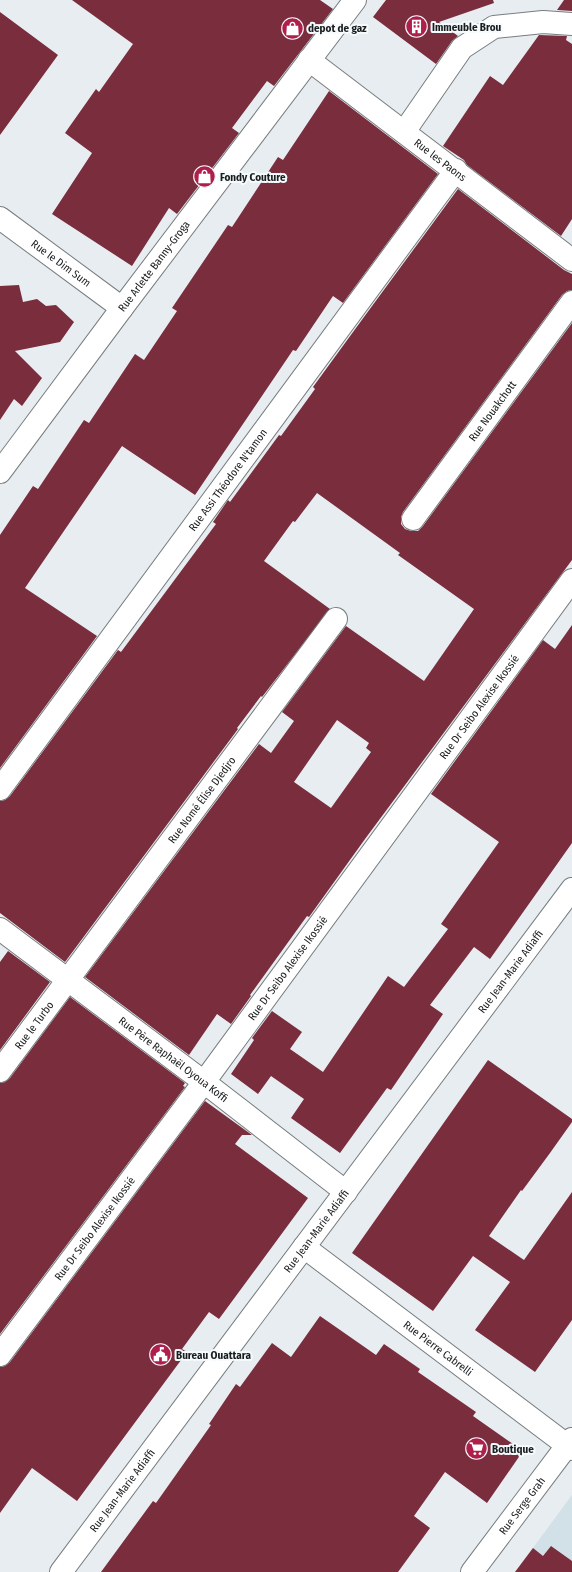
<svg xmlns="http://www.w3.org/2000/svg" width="572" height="1572" font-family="'Fira Sans Condensed',sans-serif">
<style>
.built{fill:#d2e0e7}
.building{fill:#792d3d;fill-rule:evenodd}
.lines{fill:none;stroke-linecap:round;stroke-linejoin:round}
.street-casing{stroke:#787d7f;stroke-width:24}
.street{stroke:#fff;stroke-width:22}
.labels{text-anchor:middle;stroke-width:4;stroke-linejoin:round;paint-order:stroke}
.poi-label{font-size:11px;font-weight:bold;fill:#1a1c1d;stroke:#f5fafd;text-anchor:start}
.street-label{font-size:11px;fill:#1a1c1d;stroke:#f5fafd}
</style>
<rect width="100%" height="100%" fill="#e7edf0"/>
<path class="built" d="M 572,1495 L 572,1572 L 515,1572 L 533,1548 Z"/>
<path class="building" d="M 72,0 L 320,0 L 333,9 L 274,86 L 267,81 L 232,128 L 239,133 L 177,214 L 169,208 L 132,266 L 52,214 L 92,153 L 65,133 L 96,89 L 99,92 L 133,44 Z
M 386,0 L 493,0 L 494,3 L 439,22 L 458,36 L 452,41 L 436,64 L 373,17 Z
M 564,0 L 572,0 L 572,11 L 557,10 Z
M 0,12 L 58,55 L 0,135 Z
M 539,35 L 567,36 L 566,40 L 572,44 L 572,219 L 561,236 L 467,165 L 464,160 L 443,146 L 490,76 L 503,85 Z
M 329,91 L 438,174 L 343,303 L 333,296 L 296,351 L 293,350 L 195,495 L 122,446 L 25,588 L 97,636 L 0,768 L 0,535 L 33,486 L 38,489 L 84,420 L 89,423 L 135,354 L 144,360 L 177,311 L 172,308 L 228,225 L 232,227 L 278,157 L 283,160 Z
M 458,189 L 564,270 L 572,274 L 572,290 L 567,291 L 562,295 L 403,512 L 401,517 L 401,524 L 405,529 L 411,531 L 418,531 L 423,526 L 572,323 L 572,560 L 365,839 L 309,917 L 307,916 L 250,995 L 251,996 L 231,1024 L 217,1014 L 189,1055 L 85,977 L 259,744 L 271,753 L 294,721 L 282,712 L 346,626 L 424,681 L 474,609 L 398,555 L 400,553 L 317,493 L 295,522 L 293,521 L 264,561 L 330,609 L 262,697 L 261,696 L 237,728 L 238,729 L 65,962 L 0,913 L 0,801 L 5,800 L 10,796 L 118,650 L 121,652 L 216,524 L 213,522 L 228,500 L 230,502 L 279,435 L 281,436 L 315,389 L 313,387 L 364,317 ZM 337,720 L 369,743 L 366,748 L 371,752 L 331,808 L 294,782 Z
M 19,285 L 23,302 L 37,299 L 46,306 L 56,305 L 74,322 L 60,342 L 15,351 L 42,378 L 22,406 L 14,399 L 0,420 L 0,286 Z
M 572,625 L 572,843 L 490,959 L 474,947 L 430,1005 L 443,1014 L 391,1090 L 387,1088 L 340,1153 L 291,1118 L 304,1099 L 271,1076 L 258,1094 L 231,1074 L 254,1040 L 252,1038 L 272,1011 L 302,1032 L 290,1049 L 323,1072 L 388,976 L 404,987 L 448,929 L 441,924 L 499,842 L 431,794 L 543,640 L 555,649 Z
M 8,951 L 50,982 L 0,1050 L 0,962 Z
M 70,997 L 185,1083 L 183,1086 L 185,1087 L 0,1334 L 0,1083 L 5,1082 L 10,1078 Z
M 488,1060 L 572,1119 L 572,1122 L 550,1153 L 522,1191 L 521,1190 L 489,1236 L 524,1260 L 572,1192 L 572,1320 L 535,1372 L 475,1330 L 510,1282 L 473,1256 L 433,1311 L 352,1253 Z
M 205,1101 L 252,1135 L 242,1135 L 235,1144 L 308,1198 L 219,1319 L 209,1312 L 182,1349 L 187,1352 L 77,1501 L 32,1468 L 0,1513 L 0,1367 L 5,1366 L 10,1362 Z
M 320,1316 L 376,1355 L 384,1344 L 420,1369 L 418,1372 L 476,1412 L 473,1416 L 523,1451 L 487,1503 L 445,1472 L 414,1516 L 430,1528 L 398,1572 L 101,1572 L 153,1501 L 156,1503 L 211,1425 L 209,1424 L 236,1384 L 240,1387 L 272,1343 L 291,1357 Z
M 551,1546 L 572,1561 L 572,1572 L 515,1572 L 533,1548 L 543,1556 Z"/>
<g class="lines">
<defs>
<g id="street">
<path id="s1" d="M 309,60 L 572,260"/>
<path d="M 404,132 L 462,48 L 494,27 L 543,22 L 572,24"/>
<path id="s2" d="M 0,218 L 122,308"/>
<path id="s3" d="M 0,472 L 122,308 L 355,0"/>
<path id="s4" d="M 413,519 L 572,302"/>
<path id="s5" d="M 0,789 L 456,170"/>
<path id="s6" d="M 0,929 L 204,1082 L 346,1192"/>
<path id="s7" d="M 0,1071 L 336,619"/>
<path id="s8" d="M 304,1247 L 572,1449"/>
<path id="s9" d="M 0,1355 L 204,1082 L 572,580"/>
<path id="s10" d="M 61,1572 L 572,889"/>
<path id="s11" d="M 472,1572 L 572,1439"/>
</g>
</defs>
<use href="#street" class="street-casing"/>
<use href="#street" class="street"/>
</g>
<defs>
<symbol id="building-disc" viewBox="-11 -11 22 22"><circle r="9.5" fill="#b01f4b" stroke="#f5fafd"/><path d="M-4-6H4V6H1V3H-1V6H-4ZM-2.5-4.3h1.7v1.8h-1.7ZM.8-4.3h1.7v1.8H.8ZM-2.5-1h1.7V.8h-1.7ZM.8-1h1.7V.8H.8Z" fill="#fff"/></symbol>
<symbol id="shop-disc" viewBox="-11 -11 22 22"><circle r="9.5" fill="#b01f4b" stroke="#f5fafd"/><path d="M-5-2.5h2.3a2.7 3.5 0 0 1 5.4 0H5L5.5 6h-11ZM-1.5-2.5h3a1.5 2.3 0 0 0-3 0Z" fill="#fff"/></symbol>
<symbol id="civic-disc" viewBox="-11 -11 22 22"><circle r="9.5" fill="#b01f4b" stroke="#f5fafd"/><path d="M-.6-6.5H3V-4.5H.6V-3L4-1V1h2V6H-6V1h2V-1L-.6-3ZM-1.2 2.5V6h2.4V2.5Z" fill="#fff"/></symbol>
<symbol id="supermarket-disc" viewBox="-11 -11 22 22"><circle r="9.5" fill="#b01f4b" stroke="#f5fafd"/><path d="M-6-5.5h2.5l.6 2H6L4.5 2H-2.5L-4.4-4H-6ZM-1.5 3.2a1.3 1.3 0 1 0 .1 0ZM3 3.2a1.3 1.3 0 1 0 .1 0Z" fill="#fff"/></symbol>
</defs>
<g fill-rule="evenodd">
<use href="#building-disc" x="404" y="14" width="25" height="25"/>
<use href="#shop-disc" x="280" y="16" width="25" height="25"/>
<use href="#shop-disc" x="192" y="164" width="25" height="25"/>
<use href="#civic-disc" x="148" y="1342" width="25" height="25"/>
<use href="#supermarket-disc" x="464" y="1436" width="25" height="25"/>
</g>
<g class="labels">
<g class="poi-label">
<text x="432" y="31">Immeuble Brou</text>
<text x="308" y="32">depot de gaz</text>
<text x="220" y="181">Fondy Couture</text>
<text x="176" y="1359">Bureau Ouattara</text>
<text x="492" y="1453">Boutique</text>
</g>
<g class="street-label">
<text dy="4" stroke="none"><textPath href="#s1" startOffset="165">Rue les Paons</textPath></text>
<text dy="4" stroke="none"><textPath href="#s2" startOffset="76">Rue le Dim Sum</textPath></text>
<text dy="4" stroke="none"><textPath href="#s3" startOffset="257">Rue Arlette Banny-Groga</textPath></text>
<text dy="4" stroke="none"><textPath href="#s4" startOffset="134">Rue Nouakchott</textPath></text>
<text dy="4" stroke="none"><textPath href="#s5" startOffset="384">Rue Assi Théodore N'tamon</textPath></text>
<text dy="4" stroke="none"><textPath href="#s9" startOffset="806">Rue Dr Seibo Alexise Ikossié</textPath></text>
<text dy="4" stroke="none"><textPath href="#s7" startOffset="338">Rue Nomé Élise Djedjro</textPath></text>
<text dy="4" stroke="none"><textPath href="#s9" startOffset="482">Rue Dr Seibo Alexise Ikossié</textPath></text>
<text dy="4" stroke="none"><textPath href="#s10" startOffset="750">Rue Jean-Marie Adiaffi</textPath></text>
<text dy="4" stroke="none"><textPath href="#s7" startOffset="57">Rue le Turbo</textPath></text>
<text dy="4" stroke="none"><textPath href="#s6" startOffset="217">Rue Père Raphaël Oyoua Koffi</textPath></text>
<text dy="4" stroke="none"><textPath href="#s9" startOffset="158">Rue Dr Seibo Alexise Ikossié</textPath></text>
<text dy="4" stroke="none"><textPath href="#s10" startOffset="426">Rue Jean-Marie Adiaffi</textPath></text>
<text dy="4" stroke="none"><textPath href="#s8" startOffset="168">Rue Pierre Cabrelli</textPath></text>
<text dy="4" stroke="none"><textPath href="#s10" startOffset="102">Rue Jean-Marie Adiaffi</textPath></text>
<text dy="4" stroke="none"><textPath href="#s11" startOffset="83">Rue Serge Grah</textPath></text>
</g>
</g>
</svg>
